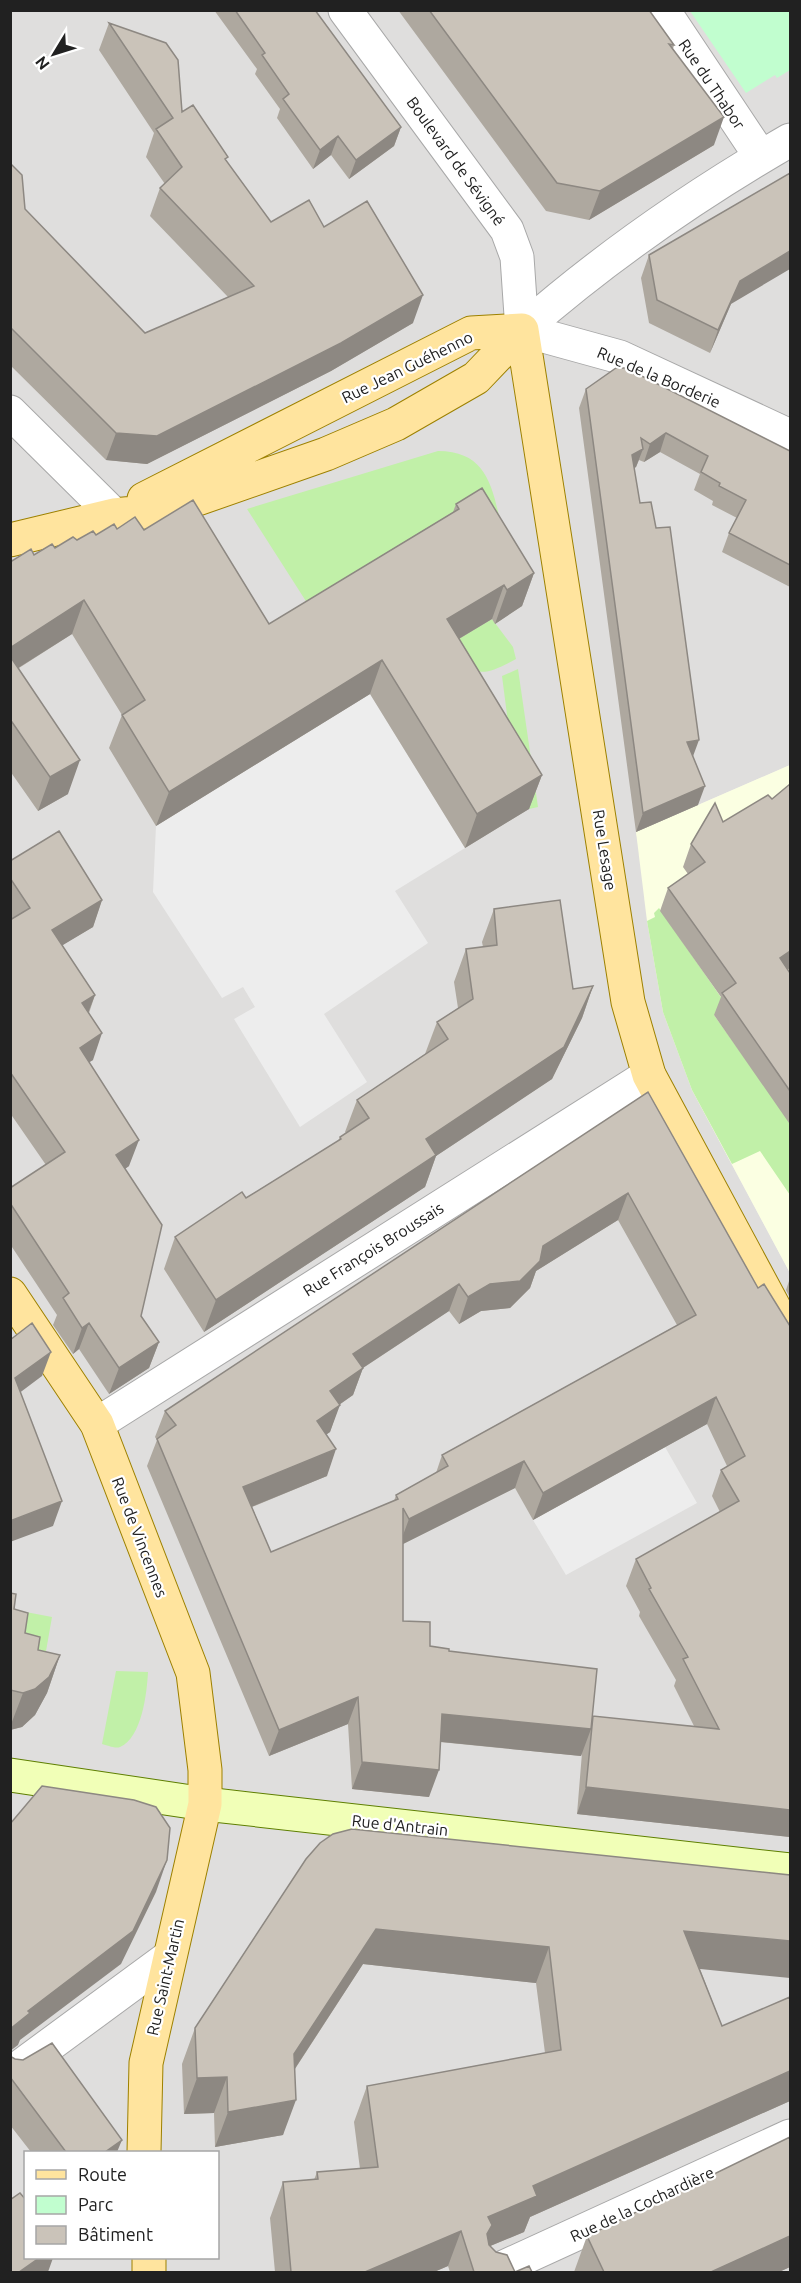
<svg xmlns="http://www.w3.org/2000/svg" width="801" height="2283" font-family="Ubuntu,sans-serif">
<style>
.residential{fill:#dfdedd;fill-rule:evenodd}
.education{fill:#fbffe2}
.grass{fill:#c1f0a8}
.park{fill:#c1fecf}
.parking{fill:#ededed}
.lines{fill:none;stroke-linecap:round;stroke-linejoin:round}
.minor-casing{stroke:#a8a8a8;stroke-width:35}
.tertiary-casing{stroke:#a8a8a8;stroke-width:35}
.secondary-casing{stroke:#5e7f00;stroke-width:35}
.primary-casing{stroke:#9d8100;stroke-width:35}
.minor{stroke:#fff;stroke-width:33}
.tertiary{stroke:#fff;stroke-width:33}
.secondary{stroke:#f1ffb7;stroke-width:33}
.primary{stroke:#ffe49e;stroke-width:33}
.wall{fill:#aea89f;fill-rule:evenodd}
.shaded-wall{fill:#8d8882}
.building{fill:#cac3b9;stroke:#8d8882;stroke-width:1.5;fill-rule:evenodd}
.labels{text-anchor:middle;stroke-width:4.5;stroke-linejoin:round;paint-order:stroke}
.street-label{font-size:16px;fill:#212121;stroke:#fff}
</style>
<rect width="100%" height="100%" fill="#f2f0e6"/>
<path class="residential" d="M 11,11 L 790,11 L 790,765 L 636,832 L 643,871 L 692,1090 L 790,1273 L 790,2272 L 11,2272 ZM 26,2152 L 218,2152 L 218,2258 L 26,2258 Z"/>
<path class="education" d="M 790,765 L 790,1273 L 692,1090 L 663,1012 L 647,921 L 636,832 Z"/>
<path class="grass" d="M 438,451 C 488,451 493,489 502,530 L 318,620 L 247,509 Z
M 492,619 L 513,647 L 516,659 C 477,680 476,675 447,645 Z
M 518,669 L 538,807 L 529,809 L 501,763 L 510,738 L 502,676 Z
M 659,908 L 727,1006 L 714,1015 L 790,1122 L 790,1195 L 760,1151 L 732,1164 L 692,1090 L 663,1012 L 647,921 L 655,917 L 654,913 Z
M 10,1609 L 52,1617 L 39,1691 Z
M 116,1671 L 148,1672 C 147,1692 142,1738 120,1747 C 115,1749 107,1745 102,1744 Z"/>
<path class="park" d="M 690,11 L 790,11 L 790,70 L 777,78 L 775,75 L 746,93 Z"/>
<path class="parking" d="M 370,694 L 465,848 L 395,891 L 428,943 L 324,1014 L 367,1082 L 300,1127 L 234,1019 L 255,1007 L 243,987 L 222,998 L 153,892 L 156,826 Z
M 665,1447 L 697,1503 L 566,1575 L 533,1520 Z"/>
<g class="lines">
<defs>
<path id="minor" d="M 663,10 L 761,157
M 522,330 C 604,258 695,195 790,140
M 522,330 L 620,357 L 790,436
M 10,412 L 114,515
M 97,1424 L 649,1075
M 10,2074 L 169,1957"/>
<path id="tertiary" d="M 345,10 L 507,230 L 517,257 L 522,330
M 493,2272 L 790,2136"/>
<path id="secondary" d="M 10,1775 L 205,1804 L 790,1870"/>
<path id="primary" d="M 522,330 L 628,1002 L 649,1075 L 790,1337
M 144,499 L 471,333 L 522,330
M 10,540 L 114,515 L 166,510 L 326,454 L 396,424 L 476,378 L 522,330
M 10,1294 L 97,1424 L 193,1673 L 205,1770 L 205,1804 L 146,2063 L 144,2152
M 149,2258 L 149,2272"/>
</defs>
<use href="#minor" class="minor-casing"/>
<use href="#tertiary" class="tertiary-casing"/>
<use href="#secondary" class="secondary-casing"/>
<use href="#primary" class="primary-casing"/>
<use href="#minor" class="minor"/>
<use href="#tertiary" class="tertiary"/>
<use href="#secondary" class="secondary"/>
<use href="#primary" class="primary"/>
</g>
<path class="wall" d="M 214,10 L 315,10 L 401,127 L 394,146 L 349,179 L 331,155 L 313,169 L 277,118 L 280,109 L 255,74 L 257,69 Z
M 398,10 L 649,10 L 674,45 L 673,49 L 714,145 L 589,220 L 546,211 Z
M 109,23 L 182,112 L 226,161 L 271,222 L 324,227 L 413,323 L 331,371 L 147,464 L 106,460 L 10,365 L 10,163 L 25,209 L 145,333 L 228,297 L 150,216 L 160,188 L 165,184 L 146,157 L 154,133 L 99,50 Z
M 649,255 L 731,304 L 710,353 L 649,323 L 641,278 Z
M 586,389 L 790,451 L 790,587 L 722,552 L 729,533 L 737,518 L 712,505 L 713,501 L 694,490 L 700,474 L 660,452 L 644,462 L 639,460 L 636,467 L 634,468 L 640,503 L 693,756 L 698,805 L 636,832 L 579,408 Z
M 456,504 L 534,573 L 522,606 L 495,624 L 492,619 L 459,639 L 542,775 L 529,809 L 465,848 L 370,694 L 156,826 L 109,748 L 122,715 L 72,634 L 19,668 L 68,794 L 38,811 L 10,771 L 10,557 L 12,561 L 34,555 L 77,540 L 117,529 L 144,530 L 269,624 L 453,512 Z
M 772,799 L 788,969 L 790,973 L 790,1122 L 789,1123 L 714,1015 L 721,997 L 660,911 L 668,888 L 688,874 L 683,867 L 691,844 L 723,822 Z
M 10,861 L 102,900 L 93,927 L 62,945 L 95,995 L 89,1013 L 93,1060 L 89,1062 L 129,1166 L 125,1169 L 141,1316 L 159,1342 L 149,1368 L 109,1394 L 79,1349 L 73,1354 L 53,1325 L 57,1315 L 10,1244 L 10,1188 L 46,1165 L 10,1113 Z
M 494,909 L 573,989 L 593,986 L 582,1018 L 552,1079 L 436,1156 L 425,1187 L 204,1332 L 164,1269 L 175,1237 L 246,1198 L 338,1141 L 340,1137 L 346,1133 L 345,1132 L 357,1100 L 425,1054 L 437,1022 L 458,1008 L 454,982 L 466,949 L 483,947 L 482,942 Z
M 648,1092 L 758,1288 L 790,1326 L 790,1837 L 577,1814 L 582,1753 L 581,1756 L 440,1742 L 429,1797 L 352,1789 L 348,1724 L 269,1756 L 147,1466 L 157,1440 L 155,1437 L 165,1411 ZM 618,1220 L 677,1325 L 442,1455 L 436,1473 L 396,1495 L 394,1501 L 271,1552 L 252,1507 L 327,1476 L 326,1434 L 330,1432 L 339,1405 L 353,1395 L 363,1368 L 449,1311 L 459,1324 L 481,1311 L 510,1308 L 530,1288 L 536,1271 ZM 707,1424 L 727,1466 L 721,1470 L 712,1496 L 720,1512 L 636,1559 L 626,1586 L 640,1612 L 639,1616 L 676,1680 L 674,1686 L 694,1726 L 592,1719 L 449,1651 L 430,1646 L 403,1621 L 403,1544 L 515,1488 L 533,1520 Z
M 790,1278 L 790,1298 L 786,1290 Z
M 10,1593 L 14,1609 L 25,1633 L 38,1650 L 60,1655 L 47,1693 L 35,1715 L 22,1727 L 10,1730 Z
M 306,1859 L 700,1969 L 722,2026 L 790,1997 L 790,2101 L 530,2217 L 524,2232 L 490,2246 L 515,2272 L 532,2272 L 450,2272 L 448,2266 L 434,2272 L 275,2272 L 270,2218 L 283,2182 L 314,2180 L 317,2172 L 360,2169 L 354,2122 L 367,2086 L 545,2053 L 536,1983 L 363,1964 L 295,2069 L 283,2135 L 215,2147 L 214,2113 L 184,2114 L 182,2064 L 195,2028 Z
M 10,2056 L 117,2152 L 31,2152 L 10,2125 Z
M 790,2137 L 790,2267 L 779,2272 L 574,2272 L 587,2236 Z"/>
<path class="shaded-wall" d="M 724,117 L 714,145 L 589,220 L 600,191 Z
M 401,127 L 394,146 L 349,179 L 356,160 Z
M 338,136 L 331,155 L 313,169 L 320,150 Z
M 790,251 L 790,269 L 731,304 L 710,353 L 718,330 L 740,281 Z
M 423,295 L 413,323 L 331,371 L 147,464 L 106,460 L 116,433 Z
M 666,433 L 660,452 L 644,462 L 650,444 Z
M 643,449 L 636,467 L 625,474 L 632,455 Z
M 534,573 L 522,606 L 495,624 L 507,590 Z
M 504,585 L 492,619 L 435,653 L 447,619 Z
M 84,600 L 72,634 L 10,673 L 10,648 Z
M 382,660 L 370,694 L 156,826 L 169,792 Z
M 699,740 L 692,759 L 687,742 Z
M 80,760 L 68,794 L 38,811 L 50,777 Z
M 542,775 L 529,809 L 465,848 L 477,814 Z
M 705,786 L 698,805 L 636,832 L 643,813 Z
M 102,900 L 93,927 L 43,957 L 52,930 Z
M 790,951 L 790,968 L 772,981 L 780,958 Z
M 593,986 L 582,1018 L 552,1079 L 436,1156 L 425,1187 L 204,1332 L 216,1300 L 426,1139 Z
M 95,995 L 85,1021 L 82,1003 Z
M 102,1033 L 93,1060 L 70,1074 L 80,1048 Z
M 139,1140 L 129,1166 L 107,1181 L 116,1155 Z
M 628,1193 L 618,1220 L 536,1271 L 530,1288 L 510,1308 L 481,1311 L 459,1324 L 468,1297 L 543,1246 Z
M 459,1284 L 449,1311 L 343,1381 L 353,1354 Z
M 89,1323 L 79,1349 L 73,1354 L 82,1328 Z
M 159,1342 L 149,1368 L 109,1394 L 119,1368 Z
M 51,1352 L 42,1376 L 10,1400 L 15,1378 Z
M 363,1368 L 353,1395 L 320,1418 L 330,1391 Z
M 716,1397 L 707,1424 L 533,1520 L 543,1493 Z
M 340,1405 L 330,1432 L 308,1448 L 317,1421 Z
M 336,1449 L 327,1476 L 234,1514 L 243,1487 Z
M 524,1461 L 515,1488 L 399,1546 L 409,1519 Z
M 62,1501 L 53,1526 L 10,1542 L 10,1521 Z
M 60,1655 L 47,1693 L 35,1715 L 22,1727 L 10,1730 L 10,1727 L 23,1693 Z
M 358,1697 L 348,1724 L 269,1756 L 279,1730 Z
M 442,1714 L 591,1729 L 581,1756 L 432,1741 Z
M 362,1762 L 439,1770 L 429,1797 L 352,1789 Z
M 586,1787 L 790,1810 L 790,1837 L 577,1814 Z
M 167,1860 L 156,1892 L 121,1964 L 20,2040 L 18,2045 L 10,2051 L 10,2029 Z
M 376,1929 L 549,1947 L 536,1983 L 363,1964 L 281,2090 L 294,2054 Z
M 684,1931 L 790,1941 L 790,1978 L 671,1966 Z
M 790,2071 L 790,2101 L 530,2217 L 524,2232 L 483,2249 L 488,2217 L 533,2186 Z
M 227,2077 L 214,2113 L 184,2114 L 197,2078 Z
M 296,2100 L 283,2135 L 215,2147 L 228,2112 Z
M 122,2140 L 117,2152 L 105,2152 Z
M 461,2231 L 448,2266 L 434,2272 L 365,2272 Z
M 790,2236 L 790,2267 L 779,2272 L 711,2272 Z
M 39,2258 L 53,2258 L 48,2272 L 19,2272 Z"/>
<path class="building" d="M 235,10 L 315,10 L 401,127 L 356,160 L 338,136 L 320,150 L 283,99 L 289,94 L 262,55 L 265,53 Z
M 429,10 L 649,10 L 674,45 L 669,44 L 724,117 L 600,191 L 557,183 Z
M 109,23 L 166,43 L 178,60 L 182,112 L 193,105 L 228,157 L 225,159 L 271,222 L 309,200 L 324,227 L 367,201 L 423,295 L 341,343 L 157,436 L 116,433 L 10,327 L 10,163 L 22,175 L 25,209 L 145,333 L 254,286 L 160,188 L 182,167 L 156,129 L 173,118 Z
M 790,173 L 790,251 L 740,281 L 718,330 L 657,300 L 649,255 Z
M 616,368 L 626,368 L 790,451 L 790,565 L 729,533 L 746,500 L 719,486 L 720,483 L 701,472 L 708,456 L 666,433 L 650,444 L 641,438 L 643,449 L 632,455 L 640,503 L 651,502 L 656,528 L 670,527 L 699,740 L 687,742 L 705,786 L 643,813 L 586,389 Z
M 482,488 L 534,573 L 507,590 L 504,585 L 447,619 L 542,775 L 477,814 L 382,660 L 169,792 L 122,715 L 145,700 L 84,600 L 10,648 L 10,557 L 12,561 L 31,549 L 34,555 L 52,544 L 55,548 L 73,537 L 77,540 L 93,531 L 96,535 L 114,524 L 117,529 L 135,517 L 144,530 L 193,500 L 269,624 L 459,509 L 456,504 Z
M 10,656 L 80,760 L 50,777 L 12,722 L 10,723 Z
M 790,784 L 790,951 L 780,958 L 790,973 L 790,1091 L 722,993 L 736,983 L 668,888 L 705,862 L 691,844 L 715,803 L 723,822 L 768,795 L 772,799 Z
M 59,831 L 102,900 L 52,930 L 95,995 L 82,1003 L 102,1033 L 80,1048 L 139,1140 L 116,1155 L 162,1225 L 141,1316 L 159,1342 L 119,1368 L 89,1323 L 82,1328 L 63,1298 L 69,1293 L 10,1203 L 10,1188 L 65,1152 L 10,1072 L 10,920 L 30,908 L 10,878 L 10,861 Z
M 560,900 L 573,989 L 593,986 L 564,1047 L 426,1139 L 436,1155 L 216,1300 L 175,1237 L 242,1192 L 246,1198 L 341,1139 L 340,1137 L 369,1118 L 357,1100 L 448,1039 L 437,1022 L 473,999 L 466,949 L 497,945 L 494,909 Z
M 648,1092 L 758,1288 L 764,1284 L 790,1326 L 790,1810 L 586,1787 L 593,1716 L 719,1729 L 683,1659 L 688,1657 L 649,1589 L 651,1588 L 636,1559 L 739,1501 L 721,1470 L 745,1456 L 716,1397 L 543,1493 L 524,1461 L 409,1519 L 403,1508 L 403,1621 L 430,1622 L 430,1646 L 449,1649 L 449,1651 L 597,1669 L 591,1729 L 442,1714 L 439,1770 L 362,1762 L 358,1697 L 279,1730 L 157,1439 L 176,1425 L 165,1411 ZM 628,1193 L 696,1315 L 442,1455 L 448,1466 L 396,1495 L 398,1499 L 271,1552 L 243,1487 L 336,1449 L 317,1421 L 340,1405 L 330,1391 L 363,1368 L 353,1354 L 459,1284 L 468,1297 L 490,1284 L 520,1281 L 540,1261 L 543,1246 Z
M 32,1323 L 51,1352 L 15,1378 L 62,1501 L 10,1521 L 10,1340 Z
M 10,1593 L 16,1594 L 14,1609 L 28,1613 L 25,1633 L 40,1637 L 38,1650 L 60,1655 L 49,1677 L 35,1689 L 23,1693 L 10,1690 Z
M 42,1786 L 134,1800 L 156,1807 L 170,1828 L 167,1860 L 133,1931 L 28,2011 L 30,2013 L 10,2029 L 10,1824 Z
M 352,1829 L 790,1875 L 790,1941 L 684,1931 L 722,2026 L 790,1997 L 790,2071 L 533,2186 L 537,2196 L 488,2217 L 492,2225 L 487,2234 L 489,2245 L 496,2252 L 507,2255 L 515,2272 L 529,2266 L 532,2272 L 474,2272 L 461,2231 L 365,2272 L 291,2272 L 283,2182 L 318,2179 L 317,2172 L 378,2167 L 367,2086 L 561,2050 L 549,1947 L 376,1929 L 294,2054 L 296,2100 L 228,2112 L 227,2077 L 197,2078 L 195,2028 L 306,1859 L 320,1843 L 333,1834 Z
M 52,2043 L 122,2140 L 105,2152 L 66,2152 L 10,2077 L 10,2056 L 15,2059 L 23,2060 Z
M 790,2137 L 790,2236 L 711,2272 L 604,2272 L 587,2236 Z
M 20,2193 L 26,2200 L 26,2258 L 39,2258 L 19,2272 L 10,2272 L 10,2200 Z"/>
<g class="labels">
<g class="street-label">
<text transform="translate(712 84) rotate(56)" y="6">Rue du Thabor</text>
<text transform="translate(456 161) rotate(54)" y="6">Boulevard de Sévigné</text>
<text transform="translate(407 367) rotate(-26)" y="6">Rue Jean Guéhenno</text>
<text transform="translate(659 377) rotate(23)" y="6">Rue de la Borderie</text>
<text transform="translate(605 850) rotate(81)" y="6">Rue Lesage</text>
<text transform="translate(373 1249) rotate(-32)" y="6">Rue François Broussais</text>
<text transform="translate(140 1537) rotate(69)" y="6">Rue de Vincennes</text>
<text transform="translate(400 1825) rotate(6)" y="6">Rue d'Antrain</text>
<text transform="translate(165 1977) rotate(-77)" y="6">Rue Saint-Martin</text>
<text transform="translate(642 2204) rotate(-25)" y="6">Rue de la Cochardière</text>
</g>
</g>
<rect width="801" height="2283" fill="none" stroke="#212121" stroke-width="24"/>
<rect x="24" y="2151" width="195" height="108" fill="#ffffff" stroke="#a6a6a6" stroke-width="1.5"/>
<rect x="36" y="2170" width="30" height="9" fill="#ffe49e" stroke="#a6a6a6" stroke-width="1.5"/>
<text x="78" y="2181" font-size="18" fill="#212121">Route</text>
<rect x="36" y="2196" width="30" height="18" fill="#c1fecf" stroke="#a6a6a6" stroke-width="1.5"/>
<text x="78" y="2211" font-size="18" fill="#212121">Parc</text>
<rect x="36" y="2226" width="30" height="18" fill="#cac3b9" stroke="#a6a6a6" stroke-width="1.5"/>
<text x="78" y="2241" font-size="18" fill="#212121">Bâtiment</text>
<g transform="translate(54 54) rotate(232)" stroke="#ffffff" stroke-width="4.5" paint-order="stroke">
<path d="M0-4.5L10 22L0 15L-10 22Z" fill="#212121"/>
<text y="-9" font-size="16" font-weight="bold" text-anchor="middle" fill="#212121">N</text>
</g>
</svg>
